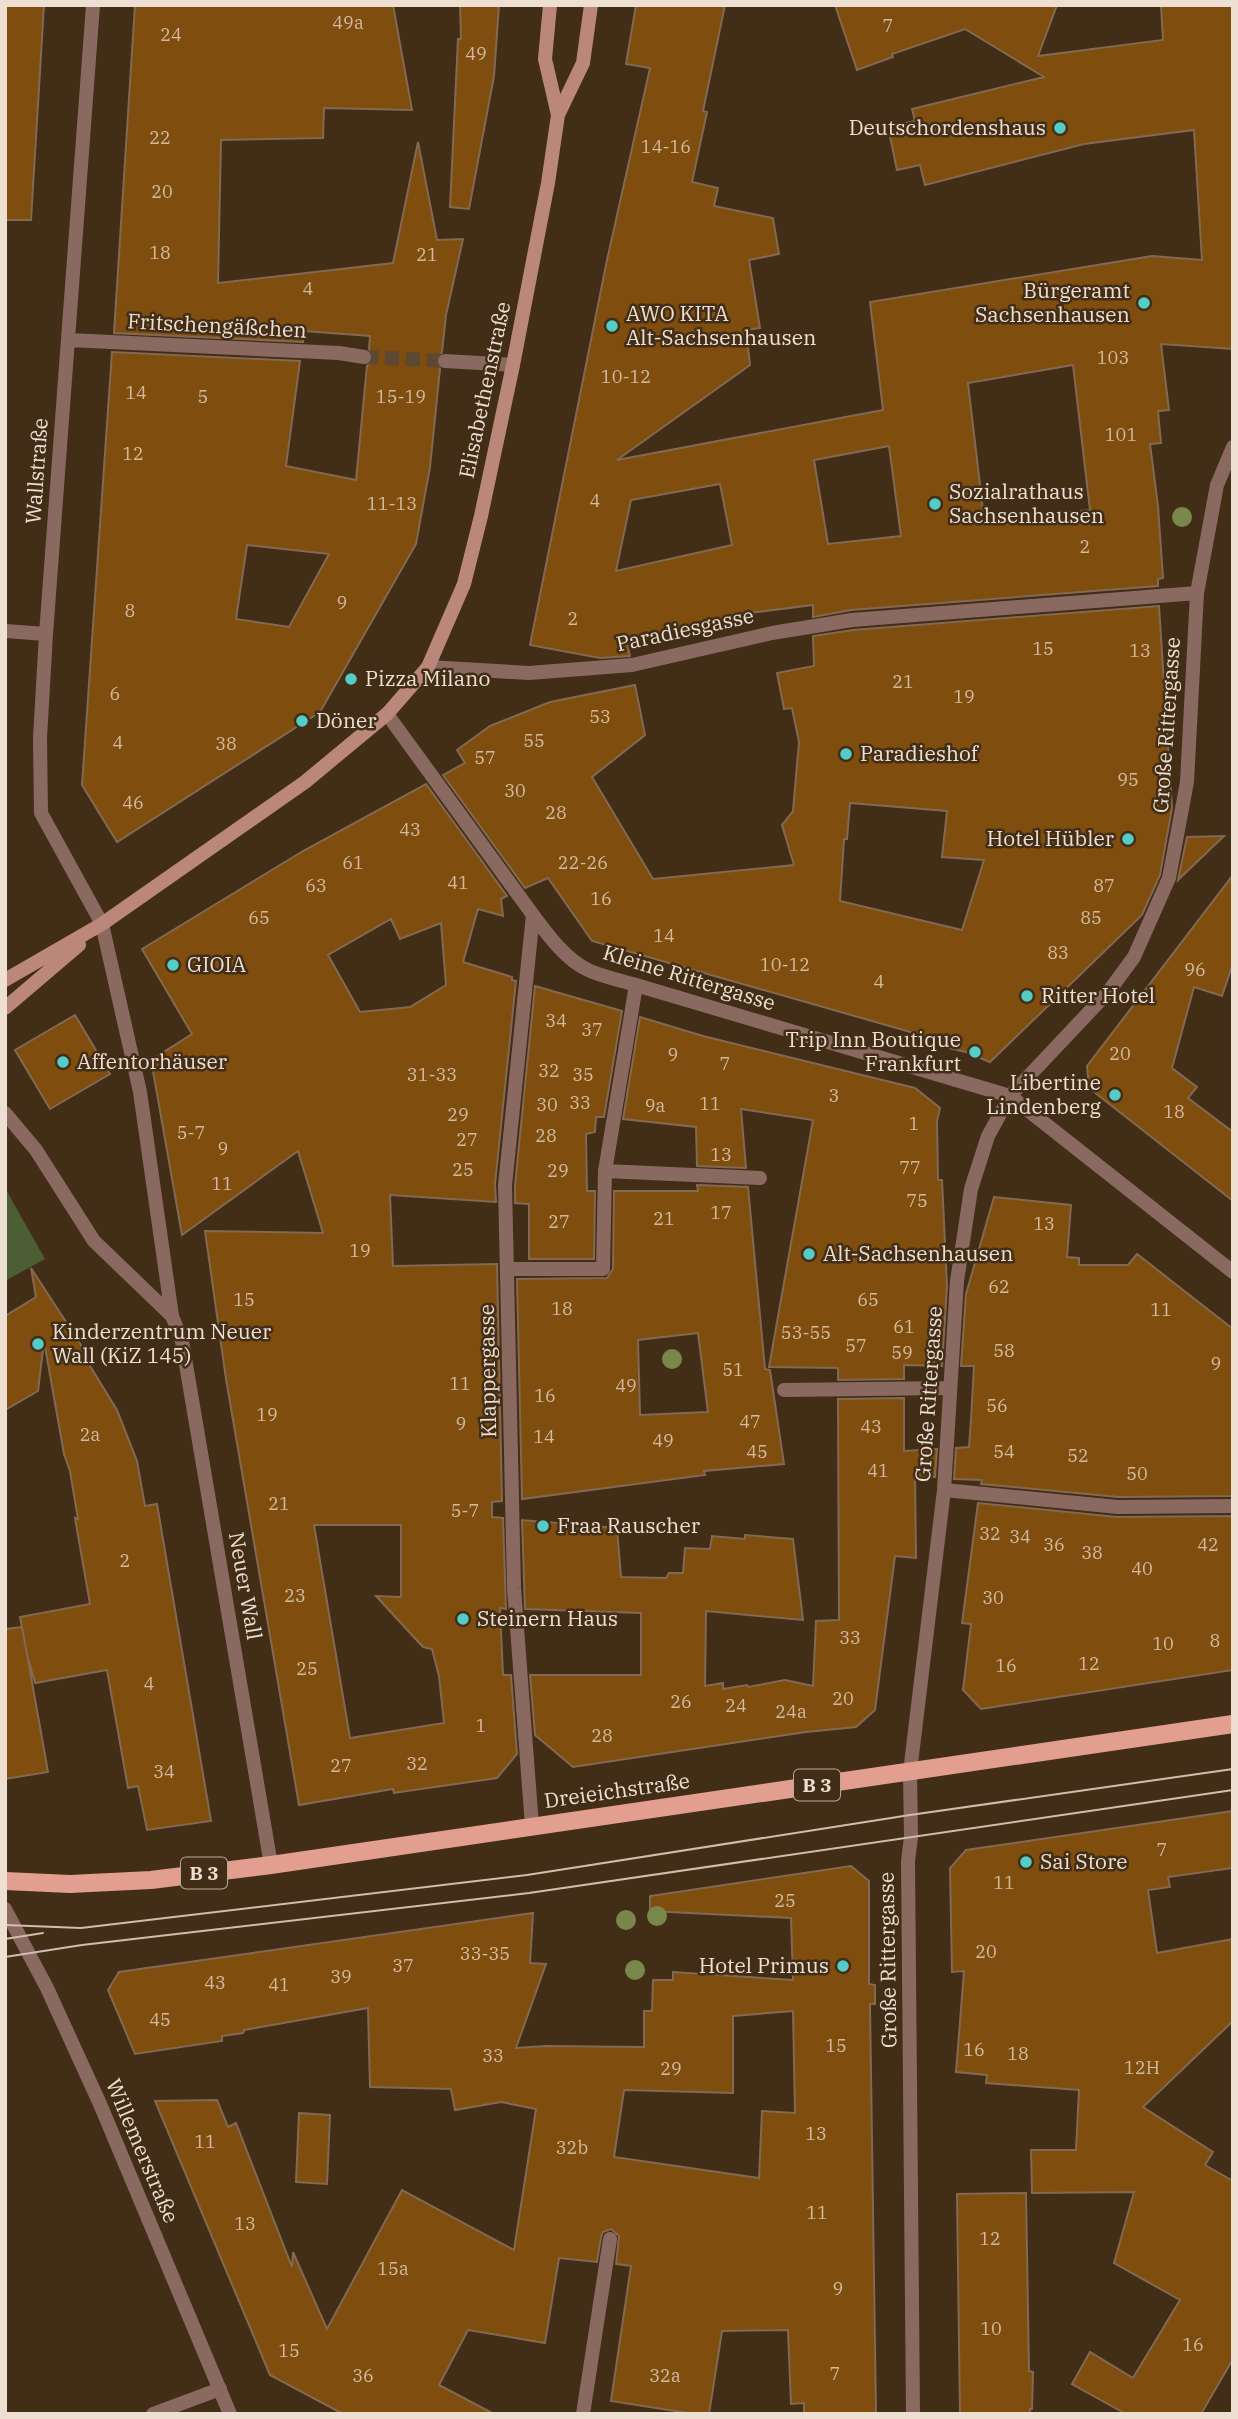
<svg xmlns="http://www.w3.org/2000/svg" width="1238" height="2419" font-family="'IBM Plex Serif',serif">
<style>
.green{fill:#4b5e34}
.building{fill:#7f4d0d;stroke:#826952;stroke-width:2;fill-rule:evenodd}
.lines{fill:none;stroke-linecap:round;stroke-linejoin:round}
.street-tunnel{stroke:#5c4833;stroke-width:14;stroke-dasharray:14 7;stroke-linecap:butt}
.lane{stroke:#8a6961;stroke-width:14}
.street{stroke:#8a6961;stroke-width:14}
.secondary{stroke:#bc877b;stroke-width:14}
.primary{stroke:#e29f8f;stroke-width:18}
.tram{stroke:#cdbeb0;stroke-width:2}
.tree{fill:#7a874a}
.poi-dot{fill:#54cdc8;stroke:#422d17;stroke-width:2.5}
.labels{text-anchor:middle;stroke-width:5;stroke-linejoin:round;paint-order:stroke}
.number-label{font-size:18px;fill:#d2baa1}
.shield{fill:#422d17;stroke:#baaa9a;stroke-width:2}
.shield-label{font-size:19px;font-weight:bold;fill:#eddfd2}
.poi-label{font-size:21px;fill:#eddfd2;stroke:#422d17;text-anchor:start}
.street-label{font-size:21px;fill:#eddfd2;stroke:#422d17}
</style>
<rect width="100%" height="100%" fill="#422d17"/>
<path class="green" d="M 5,1188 L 45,1259 L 5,1281 Z"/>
<path class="building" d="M 5,5 L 44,5 L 31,220 L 5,220 Z
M 135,5 L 393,5 L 412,110 L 324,108 L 323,138 L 221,140 L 218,283 L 393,263 L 418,142 L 437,240 L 463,239 L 446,315 L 442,352 L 436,360 L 440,369 L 430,467 L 416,544 L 320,712 L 117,842 L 82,785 L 112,352 L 300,361 L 286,466 L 356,480 L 367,366 L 374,358 L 369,349 L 370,336 L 304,331 L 303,342 L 114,333 ZM 247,545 L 329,554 L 289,627 L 236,619 Z
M 460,5 L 499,5 L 494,76 L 469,209 L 450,207 L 458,39 L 461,39 Z
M 636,5 L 725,5 L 703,111 L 707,112 L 692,182 L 718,188 L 714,206 L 773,218 L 779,254 L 749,260 L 760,328 L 746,330 L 750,365 L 617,460 L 883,410 L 870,302 L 1152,256 L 1202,260 L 1194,130 L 1084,144 L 925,185 L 920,165 L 897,170 L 888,127 L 915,121 L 912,109 L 1044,77 L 965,29 L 892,54 L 893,57 L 857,70 L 835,5 L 1057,5 L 1038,56 L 1163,40 L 1161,5 L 1233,5 L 1233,349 L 1161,344 L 1169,410 L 1158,411 L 1161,443 L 1150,444 L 1158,506 L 1163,578 L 1158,579 L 1158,586 L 851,610 L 813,617 L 813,605 L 749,613 L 627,643 L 630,656 L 600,658 L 530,645 L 607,260 L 650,68 L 626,64 ZM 1073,365 L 1090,510 L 984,519 L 968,383 ZM 889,446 L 901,536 L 828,544 L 814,460 ZM 720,484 L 732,545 L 616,571 L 631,500 Z
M 1159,606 L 1172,808 L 1160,875 L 1142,915 L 990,1062 L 966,1052 L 948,1048 L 949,1043 L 592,941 L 548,878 L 525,888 L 443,775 L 465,763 L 457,750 L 490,726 L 550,702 L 635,685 L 645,735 L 592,777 L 653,879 L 794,865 L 782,825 L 793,811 L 799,742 L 792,708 L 784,709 L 777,673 L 814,666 L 813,636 L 853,630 ZM 850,803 L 947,811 L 942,857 L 984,860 L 962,930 L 840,901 L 844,839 L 847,839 Z
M 426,784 L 507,896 L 501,899 L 503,916 L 478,909 L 463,962 L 512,977 L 512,980 L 516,981 L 495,1184 L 496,1202 L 390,1195 L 393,1266 L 497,1264 L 502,1501 L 492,1502 L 492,1517 L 503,1518 L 506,1609 L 500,1608 L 503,1675 L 511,1675 L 517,1754 L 497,1778 L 394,1793 L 393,1789 L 299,1805 L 226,1379 L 205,1231 L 323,1233 L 298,1151 L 182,1235 L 151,1060 L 192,1034 L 142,949 L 303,851 ZM 391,919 L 400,939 L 441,923 L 446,985 L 410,1007 L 360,1012 L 328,955 ZM 314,1525 L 401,1525 L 401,1597 L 376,1596 L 423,1647 L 432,1649 L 439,1676 L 444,1723 L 350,1738 Z
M 1224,836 L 1178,880 L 1187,837 Z
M 1233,875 L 1233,963 L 1222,996 L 1194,987 L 1172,1068 L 1197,1087 L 1188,1098 L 1233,1132 L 1233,1201 L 1089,1088 L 1087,1066 Z
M 535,986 L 622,1011 L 604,1117 L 596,1117 L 595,1132 L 586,1134 L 587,1191 L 595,1191 L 594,1259 L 529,1259 L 529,1204 L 515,1203 L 515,1185 Z
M 75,1015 L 110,1074 L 50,1109 L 15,1050 Z
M 640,1017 L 703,1036 L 915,1088 L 940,1108 L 937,1121 L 938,1180 L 942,1180 L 947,1286 L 942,1366 L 904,1365 L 904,1379 L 838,1380 L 838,1368 L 769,1367 L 813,1120 L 741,1109 L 746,1168 L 697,1166 L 696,1127 L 623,1119 Z
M 697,1185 L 748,1187 L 765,1369 L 770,1370 L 784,1464 L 704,1471 L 705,1475 L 522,1499 L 517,1279 L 607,1278 L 613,1269 L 614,1191 L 698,1191 ZM 698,1333 L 708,1412 L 640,1415 L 638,1340 Z
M 994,1197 L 1071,1205 L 1067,1257 L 1079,1258 L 1079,1265 L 1128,1265 L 1137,1254 L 1233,1329 L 1233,1496 L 1118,1497 L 981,1484 L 982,1480 L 954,1479 L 956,1448 L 969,1447 L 971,1420 L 974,1366 L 961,1366 L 966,1294 Z
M 31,1268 L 90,1359 L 87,1361 L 117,1410 L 137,1461 L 145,1506 L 157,1504 L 211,1821 L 147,1830 L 138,1786 L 128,1788 L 107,1670 L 35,1683 L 27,1654 L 48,1772 L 5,1779 L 5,1629 L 22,1627 L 27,1654 L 20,1617 L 90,1604 L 75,1518 L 78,1519 L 70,1471 L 64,1454 L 44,1341 L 38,1391 L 5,1410 L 5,1316 L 36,1297 Z
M 904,1398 L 904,1451 L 937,1449 L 935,1477 L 915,1476 L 916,1558 L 895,1556 L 875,1710 L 856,1727 L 806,1732 L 573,1767 L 535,1735 L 530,1675 L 641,1675 L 641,1613 L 525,1609 L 522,1520 L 617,1528 L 621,1577 L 666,1578 L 669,1573 L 683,1573 L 685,1548 L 710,1549 L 712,1536 L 745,1539 L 745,1535 L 793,1539 L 803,1620 L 706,1611 L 705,1686 L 723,1683 L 723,1689 L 747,1685 L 748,1687 L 785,1680 L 813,1686 L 816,1621 L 839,1620 L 838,1399 Z
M 978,1503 L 1117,1517 L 1233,1516 L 1233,1670 L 981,1709 L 963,1690 L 971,1624 L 962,1623 Z
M 1233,1811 L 1233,1868 L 1168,1877 L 1170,1887 L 1148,1890 L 1157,1953 L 1233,1939 L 1233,2021 L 1143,2107 L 1213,2152 L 1205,2165 L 1233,2181 L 1233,2359 L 1201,2414 L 1126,2414 L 1072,2384 L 1090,2352 L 1133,2378 L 1180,2300 L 1114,2263 L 1134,2192 L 1032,2193 L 1031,2150 L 1076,2150 L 1079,2090 L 986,2083 L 987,2075 L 956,2072 L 964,1971 L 952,1972 L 950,1868 L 966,1850 Z
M 851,1866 L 869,1881 L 869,1984 L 875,1985 L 875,2004 L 870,2004 L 876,2414 L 804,2414 L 804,2403 L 791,2404 L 788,2330 L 722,2331 L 709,2414 L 694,2414 L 611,2401 L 631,2266 L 616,2264 L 619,2236 L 611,2229 L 603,2232 L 601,2237 L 597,2262 L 559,2258 L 545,2343 L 468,2330 L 439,2385 L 494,2414 L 343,2414 L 270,2375 L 155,2101 L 217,2100 L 228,2127 L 236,2123 L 292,2267 L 293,2252 L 327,2329 L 402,2190 L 514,2250 L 536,2109 L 501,2102 L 455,2110 L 451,2089 L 370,2087 L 368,2008 L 244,2030 L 243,2033 L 222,2036 L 222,2041 L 135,2054 L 108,1990 L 119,1972 L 533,1913 L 530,1963 L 546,1964 L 516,2048 L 546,2046 L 644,2047 L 644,2011 L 652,2011 L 653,1980 L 673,1980 L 673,1972 L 793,1980 L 791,1918 L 650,1911 L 650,1896 ZM 793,2011 L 795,2113 L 762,2111 L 759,2178 L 614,2157 L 624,2090 L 733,2093 L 733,2016 Z
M 299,2113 L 330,2115 L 327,2184 L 296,2182 Z
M 1026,2193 L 1029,2371 L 1033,2372 L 1032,2409 L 1030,2409 L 1030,2414 L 960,2414 L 957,2194 Z"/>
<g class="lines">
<path class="street-tunnel" d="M 364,357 L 445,361"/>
<path class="lane" d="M 605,1171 L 760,1178
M 153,2414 L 220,2389
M 583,2414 L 610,2239"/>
<path class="street" d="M 93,5 L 46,634 L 40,738 L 41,813 L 102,924 L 140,1092 L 172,1316
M 69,340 L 339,353 L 364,357
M 445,361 L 513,365
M 5,631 L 46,634
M 428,667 L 529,673 L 632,665 L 772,633 L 852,620 L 1197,593
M 387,714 L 533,915 C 548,935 565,959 588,970 C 603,977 620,980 636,985 L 1010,1096 L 1233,1272
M 5,1113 L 36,1150 L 94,1241 L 172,1316 L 182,1341 L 271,1865
M 507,1269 L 603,1269 L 605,1171 L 636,985
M 784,1390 L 950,1388
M 944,1490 L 1118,1507 L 1233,1506
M 532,1826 L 514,1588 L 505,1185 L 533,915
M 5,1909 L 47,1988 L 100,2104 L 230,2414
M 913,2414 L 908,1861 L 911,1837 L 910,1772 L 944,1490 L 957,1281 L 971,1189 L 988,1136 L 1010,1096 L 1109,991 L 1134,957 L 1169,878 L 1187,782 L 1197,593 L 1217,485 L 1233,447"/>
<path class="secondary" d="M 550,5 L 545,59 L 558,115
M 5,980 L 102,924 L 305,782 L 387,714 L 428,667 L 464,584 L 481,516 L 513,365 L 548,183 L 558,115 L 583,63 L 591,5
M 5,1008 L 79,945"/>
<path class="primary" d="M 5,1881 L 70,1884 L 151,1880 L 271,1865 L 1233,1724"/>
<path class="tram" d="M 5,1925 L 81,1928 L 527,1875 L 910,1815 L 1233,1769
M 5,1939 L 43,1933
M 5,1957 L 82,1945 L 529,1893 L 1233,1790"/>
</g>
<g class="tree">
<circle cx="1182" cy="517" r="10"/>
<circle cx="672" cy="1359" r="10"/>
<circle cx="657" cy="1916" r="10"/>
<circle cx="626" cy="1920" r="10"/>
<circle cx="635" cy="1970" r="10"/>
</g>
<g class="poi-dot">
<circle cx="1060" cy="128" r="7"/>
<circle cx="1144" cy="303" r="7"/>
<circle cx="612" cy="326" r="7"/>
<circle cx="935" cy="504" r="7"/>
<circle cx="351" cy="679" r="7"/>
<circle cx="302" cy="721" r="7"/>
<circle cx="846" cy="754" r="7"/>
<circle cx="1128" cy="839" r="7"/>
<circle cx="173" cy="965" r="7"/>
<circle cx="1027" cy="996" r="7"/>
<circle cx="975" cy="1052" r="7"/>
<circle cx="63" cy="1062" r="7"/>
<circle cx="1115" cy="1095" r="7"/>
<circle cx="809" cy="1254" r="7"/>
<circle cx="38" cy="1344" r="7"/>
<circle cx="543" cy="1526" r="7"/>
<circle cx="463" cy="1619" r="7"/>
<circle cx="1026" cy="1862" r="7"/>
<circle cx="843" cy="1966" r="7"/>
</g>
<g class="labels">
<g class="number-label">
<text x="348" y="29">49a</text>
<text x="888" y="32">7</text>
<text x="171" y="41">24</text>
<text x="476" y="60">49</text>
<text x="160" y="144">22</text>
<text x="666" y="153">14-16</text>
<text x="162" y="198">20</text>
<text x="160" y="259">18</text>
<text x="427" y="261">21</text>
<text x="308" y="295">4</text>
<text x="1113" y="364">103</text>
<text x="626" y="383">10-12</text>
<text x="136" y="399">14</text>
<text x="203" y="403">5</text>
<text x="401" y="403">15-19</text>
<text x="1121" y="441">101</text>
<text x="133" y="460">12</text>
<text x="595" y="507">4</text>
<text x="392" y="510">11-13</text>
<text x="1085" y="553">2</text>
<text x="342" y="609">9</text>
<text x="130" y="617">8</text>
<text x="573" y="625">2</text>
<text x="1043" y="655">15</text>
<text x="1140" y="657">13</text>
<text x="903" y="688">21</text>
<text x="115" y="700">6</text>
<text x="964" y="703">19</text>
<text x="600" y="723">53</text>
<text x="534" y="747">55</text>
<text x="118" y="749">4</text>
<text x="226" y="750">38</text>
<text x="485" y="764">57</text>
<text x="1128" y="786">95</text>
<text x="515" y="797">30</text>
<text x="133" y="809">46</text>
<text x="556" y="819">28</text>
<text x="410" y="836">43</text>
<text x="353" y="869">61</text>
<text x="583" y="869">22-26</text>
<text x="458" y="889">41</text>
<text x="316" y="892">63</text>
<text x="1104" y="892">87</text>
<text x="601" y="905">16</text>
<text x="259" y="924">65</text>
<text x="1091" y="924">85</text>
<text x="664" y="942">14</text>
<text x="1058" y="959">83</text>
<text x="785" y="971">10-12</text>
<text x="1195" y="976">96</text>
<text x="879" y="988">4</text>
<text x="556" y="1027">34</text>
<text x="592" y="1036">37</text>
<text x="1120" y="1060">20</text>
<text x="673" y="1061">9</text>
<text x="725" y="1070">7</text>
<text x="549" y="1077">32</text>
<text x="432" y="1081">31-33</text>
<text x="583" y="1081">35</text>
<text x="834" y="1102">3</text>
<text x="580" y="1109">33</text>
<text x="710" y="1110">11</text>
<text x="547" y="1111">30</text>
<text x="655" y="1112">9a</text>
<text x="1174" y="1118">18</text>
<text x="458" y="1121">29</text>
<text x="914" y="1130">1</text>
<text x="191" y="1139">5-7</text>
<text x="546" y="1142">28</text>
<text x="467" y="1146">27</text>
<text x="223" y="1155">9</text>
<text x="721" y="1161">13</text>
<text x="910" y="1174">77</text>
<text x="463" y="1176">25</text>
<text x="558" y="1177">29</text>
<text x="222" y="1190">11</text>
<text x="917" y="1207">75</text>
<text x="721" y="1219">17</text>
<text x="664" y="1225">21</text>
<text x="559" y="1228">27</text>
<text x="1044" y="1230">13</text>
<text x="360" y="1257">19</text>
<text x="999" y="1293">62</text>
<text x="244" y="1306">15</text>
<text x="868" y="1306">65</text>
<text x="562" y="1315">18</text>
<text x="1161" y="1316">11</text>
<text x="904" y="1333">61</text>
<text x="806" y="1339">53-55</text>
<text x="856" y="1352">57</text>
<text x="1004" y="1357">58</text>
<text x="902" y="1359">59</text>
<text x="1216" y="1370">9</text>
<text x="733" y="1376">51</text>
<text x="460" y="1390">11</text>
<text x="626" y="1392">49</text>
<text x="545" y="1402">16</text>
<text x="997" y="1412">56</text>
<text x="267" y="1421">19</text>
<text x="750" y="1428">47</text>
<text x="461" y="1430">9</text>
<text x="871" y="1433">43</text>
<text x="90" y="1441">2a</text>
<text x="544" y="1443">14</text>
<text x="663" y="1447">49</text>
<text x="757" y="1458">45</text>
<text x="1004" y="1458">54</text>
<text x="1078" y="1462">52</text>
<text x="878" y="1477">41</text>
<text x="1137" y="1480">50</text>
<text x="279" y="1510">21</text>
<text x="465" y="1517">5-7</text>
<text x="990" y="1540">32</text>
<text x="1020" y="1543">34</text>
<text x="1054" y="1551">36</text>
<text x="1208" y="1551">42</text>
<text x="1092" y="1559">38</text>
<text x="125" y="1567">2</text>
<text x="1142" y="1575">40</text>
<text x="295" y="1602">23</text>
<text x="993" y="1604">30</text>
<text x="850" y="1644">33</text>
<text x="1215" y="1647">8</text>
<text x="1163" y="1650">10</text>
<text x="1089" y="1670">12</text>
<text x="1006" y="1672">16</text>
<text x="307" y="1675">25</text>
<text x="149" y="1690">4</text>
<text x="843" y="1705">20</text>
<text x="681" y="1708">26</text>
<text x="736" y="1712">24</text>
<text x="791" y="1718">24a</text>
<text x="481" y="1732">1</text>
<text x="602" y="1742">28</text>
<text x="417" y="1770">32</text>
<text x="341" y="1772">27</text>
<text x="164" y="1778">34</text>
<text x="1162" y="1856">7</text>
<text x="1004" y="1889">11</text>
<text x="785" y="1907">25</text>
<text x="986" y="1958">20</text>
<text x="485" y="1960">33-35</text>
<text x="403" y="1972">37</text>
<text x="341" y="1983">39</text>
<text x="215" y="1989">43</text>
<text x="279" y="1991">41</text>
<text x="160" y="2026">45</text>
<text x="836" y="2052">15</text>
<text x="974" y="2056">16</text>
<text x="1018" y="2060">18</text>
<text x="493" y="2062">33</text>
<text x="1142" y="2074">12H</text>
<text x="671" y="2075">29</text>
<text x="816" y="2140">13</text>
<text x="205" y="2148">11</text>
<text x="572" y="2154">32b</text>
<text x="817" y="2219">11</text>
<text x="245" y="2230">13</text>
<text x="990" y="2245">12</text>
<text x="393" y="2275">15a</text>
<text x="838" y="2295">9</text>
<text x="991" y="2335">10</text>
<text x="1193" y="2351">16</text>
<text x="289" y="2357">15</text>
<text x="835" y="2380">7</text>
<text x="363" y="2382">36</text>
<text x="665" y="2382">32a</text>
</g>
<g class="shield">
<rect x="794" y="1769.5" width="46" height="31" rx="5"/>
<rect x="181" y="1857.5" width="46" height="31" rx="5"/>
</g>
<g class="shield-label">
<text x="817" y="1792">B 3</text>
<text x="204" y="1880">B 3</text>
</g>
<g class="poi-label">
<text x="1046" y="135" text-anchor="end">Deutschordenshaus</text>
<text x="1130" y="298" text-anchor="end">Bürgeramt<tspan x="1130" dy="24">Sachsenhausen</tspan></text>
<text x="626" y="321">AWO KITA<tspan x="626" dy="24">Alt-Sachsenhausen</tspan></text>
<text x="949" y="499">Sozialrathaus<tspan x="949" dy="24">Sachsenhausen</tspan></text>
<text x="365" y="686">Pizza Milano</text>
<text x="316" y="728">Döner</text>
<text x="860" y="761">Paradieshof</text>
<text x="1114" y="846" text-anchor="end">Hotel Hübler</text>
<text x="187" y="972">GIOIA</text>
<text x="1041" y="1003">Ritter Hotel</text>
<text x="961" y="1047" text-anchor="end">Trip Inn Boutique<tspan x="961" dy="24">Frankfurt</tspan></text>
<text x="77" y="1069">Affentorhäuser</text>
<text x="1101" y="1090" text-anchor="end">Libertine<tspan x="1101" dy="24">Lindenberg</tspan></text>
<text x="823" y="1261">Alt-Sachsenhausen</text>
<text x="52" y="1339">Kinderzentrum Neuer<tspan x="52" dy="24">Wall (KiZ 145)</tspan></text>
<text x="557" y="1533">Fraa Rauscher</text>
<text x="477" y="1626">Steinern Haus</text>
<text x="1040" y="1869">Sai Store</text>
<text x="829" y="1973" text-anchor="end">Hotel Primus</text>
</g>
<g class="street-label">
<text transform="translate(217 326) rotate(3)" y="7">Fritschengäßchen</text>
<text transform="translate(485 390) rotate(-78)" y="7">Elisabethenstraße</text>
<text transform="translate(37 471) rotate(-86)" y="7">Wallstraße</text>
<text transform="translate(685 630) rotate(-12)" y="7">Paradiesgasse</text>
<text transform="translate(1167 725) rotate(-86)" y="7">Große Rittergasse</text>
<text transform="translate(689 978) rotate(17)" y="7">Kleine Rittergasse</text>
<text transform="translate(488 1371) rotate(-91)" y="7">Klappergasse</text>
<text transform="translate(929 1394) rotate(-86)" y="7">Große Rittergasse</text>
<text transform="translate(245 1586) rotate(80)" y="7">Neuer Wall</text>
<text transform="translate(617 1791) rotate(-8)" y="7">Dreieichstraße</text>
<text transform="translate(888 1960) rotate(-91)" y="7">Große Rittergasse</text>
<text transform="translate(142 2151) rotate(67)" y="7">Willemerstraße</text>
</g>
</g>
<rect width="1238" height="2419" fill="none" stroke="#eddfd2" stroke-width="14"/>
</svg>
